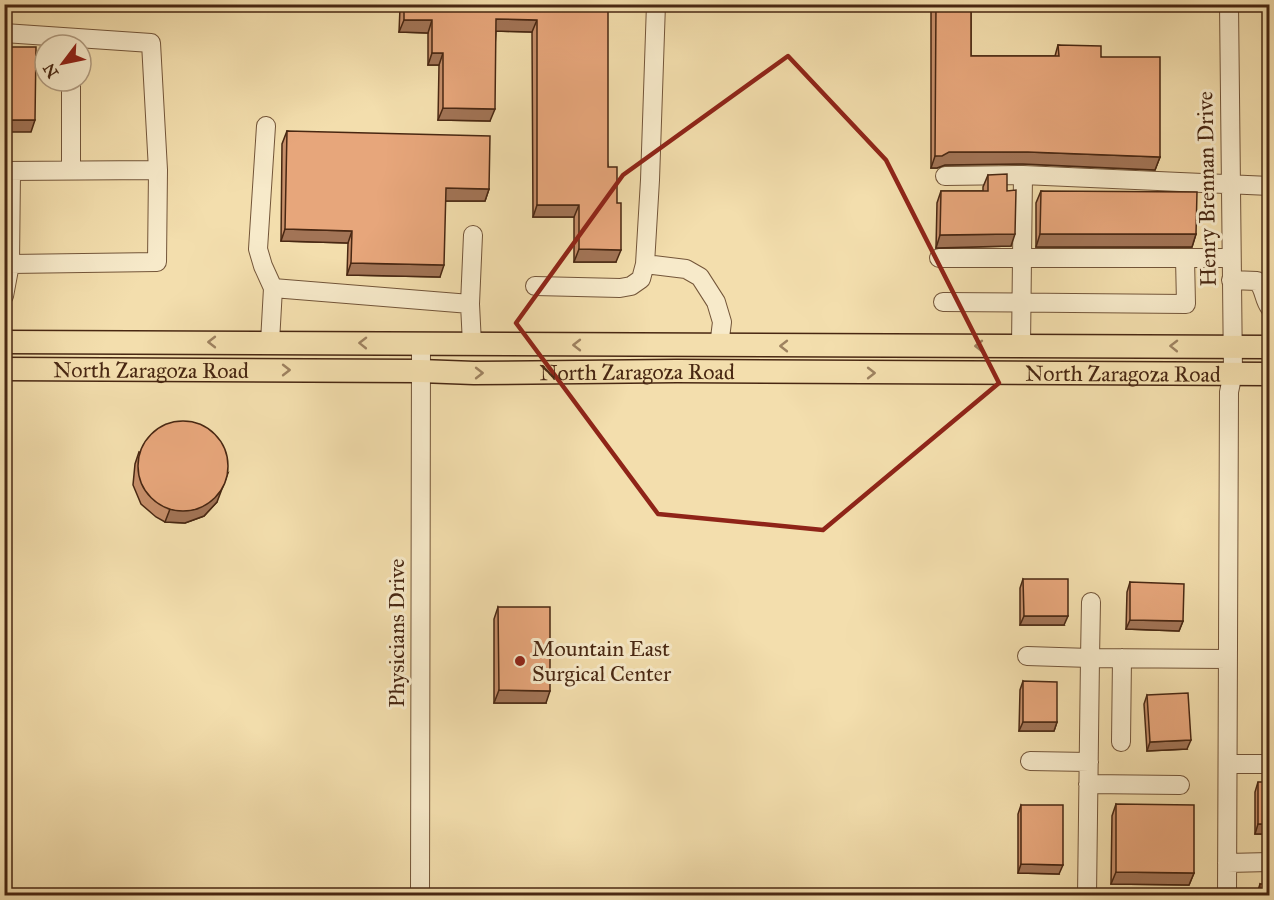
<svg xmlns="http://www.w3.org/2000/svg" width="1274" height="900" font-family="'IM FELL Great Primer',serif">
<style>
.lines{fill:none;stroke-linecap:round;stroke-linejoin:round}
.minor-casing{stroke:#735539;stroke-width:20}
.major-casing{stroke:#482712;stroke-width:25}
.minor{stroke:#f7eaca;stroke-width:18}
.major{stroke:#f3dead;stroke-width:22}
.wall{fill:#c78f6a;stroke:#482712;stroke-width:1.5}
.shaded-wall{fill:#a27456;stroke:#482712;stroke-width:1.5}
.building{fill:#e7a67b;stroke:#482712;stroke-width:1.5}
.oneway{stroke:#9e8260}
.marked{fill:none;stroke:#8f2418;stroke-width:4.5;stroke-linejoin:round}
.poi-dot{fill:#8f2418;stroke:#f7eaca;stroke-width:2}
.labels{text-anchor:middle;stroke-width:6;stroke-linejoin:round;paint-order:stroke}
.street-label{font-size:22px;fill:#482712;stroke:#f7eaca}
.poi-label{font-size:22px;fill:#482712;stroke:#f7eaca;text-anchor:start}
</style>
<rect width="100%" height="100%" fill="#f3dead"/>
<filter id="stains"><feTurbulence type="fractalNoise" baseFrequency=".00333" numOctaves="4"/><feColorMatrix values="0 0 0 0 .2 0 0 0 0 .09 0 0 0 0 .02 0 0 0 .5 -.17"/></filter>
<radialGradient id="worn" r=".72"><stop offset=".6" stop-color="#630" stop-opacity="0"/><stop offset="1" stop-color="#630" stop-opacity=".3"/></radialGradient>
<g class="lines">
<defs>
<path id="minor" d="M 656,4 L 650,180 L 645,264 L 686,269 L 700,277 L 716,302 L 722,322 L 719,346
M 4,33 L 151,43 L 158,170 L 4,171
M 266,126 L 258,249 L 263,266 L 273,288 L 270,342
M 71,170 L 71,81
M 1023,175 L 1270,186
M 939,258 L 1022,258 L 1023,175 L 945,176
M 10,264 L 157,262 L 158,170
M 1231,280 L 1257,281 C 1265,289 1263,299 1270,308
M 535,286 L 620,288 L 631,286 L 641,279 L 645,264
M 273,288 L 470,304
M 4,296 L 10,264 L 11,171
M 943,302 L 1186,304 L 1185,258
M 472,344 L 470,304 L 473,235
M 1021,346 L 1022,258 L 1231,258
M 1027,656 L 1090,658 L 1091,602
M 1121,742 L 1122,658
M 1030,761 L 1089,762
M 1228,764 L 1270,764
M 1088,784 L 1180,785
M 1227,863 L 1270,862
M 420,896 L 421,344
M 1087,896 L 1090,658 L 1228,659
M 1227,896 L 1229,392 L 1233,373 L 1229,4"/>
<g id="major">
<path d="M 4,342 L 1270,347"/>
<path id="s1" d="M 4,369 L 420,371 L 474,373 L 677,371 L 1270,374"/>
</g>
</defs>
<use href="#minor" class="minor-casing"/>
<use href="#major" class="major-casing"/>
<use href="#minor" class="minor"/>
<use href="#major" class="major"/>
</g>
<path class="wall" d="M 401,4 L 590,4 L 608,167 L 616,262 L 574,262 L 574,217 L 533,217 L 532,32 L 496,31 L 490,121 L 438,120 L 439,65 L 428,65 L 428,33 L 399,32 L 400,8 Z
M 931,4 L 971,4 L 971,56 L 1055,56 L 1058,45 L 1101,57 L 1160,157 L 1155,170 L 1023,164 L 945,165 L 937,168 L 931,168 Z
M 287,131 L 489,189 L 485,201 L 445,201 L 440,277 L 347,275 L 348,243 L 281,241 L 282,144 Z
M 988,175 L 1007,191 L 1011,246 L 936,248 L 937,203 L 941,191 L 983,191 L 983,187 Z
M 1041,191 L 1196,234 L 1192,247 L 1036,247 L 1036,203 Z
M 139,452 L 217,502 L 204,516 L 185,523 L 165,522 L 156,517 L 141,504 L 133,485 L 135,464 Z
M 1023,579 L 1064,625 L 1020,625 L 1020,588 Z
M 1130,582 L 1183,621 L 1179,631 L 1126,629 L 1127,592 Z
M 498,607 L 546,703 L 494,703 L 494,619 Z
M 1023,681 L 1057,722 L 1054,731 L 1019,731 L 1020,690 Z
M 1147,695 L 1187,749 L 1147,751 L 1144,704 Z
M 1258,782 L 1269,834 L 1255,834 L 1255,792 Z
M 1116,804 L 1194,873 L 1189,885 L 1111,884 L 1112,816 Z
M 1021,805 L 1059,874 L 1018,873 L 1018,814 Z
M 1260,884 L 1269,896 L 1256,896 Z"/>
<path class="shaded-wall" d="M 496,19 L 537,20 L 532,32 L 492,31 Z
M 404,20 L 432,20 L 428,33 L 399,32 Z
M 432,53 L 443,53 L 439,65 L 428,65 Z
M 443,108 L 495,109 L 490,121 L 438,120 Z
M 4,120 L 35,120 L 31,132 L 4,132 Z
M 949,152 L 1028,152 L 1160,157 L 1155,170 L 1023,164 L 945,165 L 937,168 L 931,168 L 935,156 Z
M 446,188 L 489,189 L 485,201 L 441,201 Z
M 537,205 L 579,205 L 574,217 L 533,217 Z
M 285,229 L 352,231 L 348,243 L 281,241 Z
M 1015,234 L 1011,246 L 936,248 L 940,235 Z
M 1040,234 L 1196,234 L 1192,247 L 1036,247 Z
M 579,249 L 621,250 L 616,262 L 574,262 Z
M 351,263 L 444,265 L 440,277 L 347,275 Z
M 228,473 L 217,502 L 204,516 L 185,523 L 165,522 L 170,509 Z
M 1024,616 L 1068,616 L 1064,625 L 1020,625 Z
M 1130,620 L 1183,621 L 1179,631 L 1126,629 Z
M 499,690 L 550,691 L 546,703 L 494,703 Z
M 1023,722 L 1057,722 L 1054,731 L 1019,731 Z
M 1191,740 L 1187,749 L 1147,751 L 1150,742 Z
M 1258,824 L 1269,824 L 1269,834 L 1255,834 Z
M 1021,864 L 1063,865 L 1059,874 L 1018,873 Z
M 1116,872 L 1194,873 L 1189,885 L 1111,884 Z"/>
<path class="building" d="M 404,4 L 590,4 L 590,11 L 608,11 L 608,167 L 617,167 L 617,203 L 621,203 L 621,250 L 579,249 L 579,205 L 537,205 L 537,20 L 496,19 L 495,109 L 443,108 L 443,53 L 432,53 L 432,20 L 404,20 Z
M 936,4 L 971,4 L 971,56 L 1059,56 L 1058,45 L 1101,46 L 1101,57 L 1160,57 L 1160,157 L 1028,152 L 949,152 L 942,156 L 935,156 Z
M 4,47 L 36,47 L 35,120 L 4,120 Z
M 287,131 L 490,136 L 489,189 L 446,188 L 444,265 L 351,263 L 352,231 L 285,229 Z
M 1007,174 L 1007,191 L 1016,190 L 1015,234 L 940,235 L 941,191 L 988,191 L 988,175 Z
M 1041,191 L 1197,192 L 1196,234 L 1040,234 Z
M138 466a45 45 0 1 1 90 0a45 45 0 1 1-90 0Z
M 1023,579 L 1068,579 L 1068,616 L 1024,616 Z
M 1130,582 L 1184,584 L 1183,621 L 1130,620 Z
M 498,607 L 550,607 L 550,691 L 499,690 Z
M 1023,681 L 1057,682 L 1057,722 L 1023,722 Z
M 1188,693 L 1191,740 L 1150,742 L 1147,695 Z
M 1258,782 L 1269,782 L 1269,824 L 1258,824 Z
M 1116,804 L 1194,805 L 1194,873 L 1116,872 Z
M 1021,805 L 1063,805 L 1063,865 L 1021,864 Z
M 1260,884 L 1269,884 L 1269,896 L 1260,896 Z"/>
<defs><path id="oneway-chevron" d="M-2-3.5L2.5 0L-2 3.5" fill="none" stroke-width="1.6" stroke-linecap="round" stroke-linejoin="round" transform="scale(1.5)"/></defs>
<g class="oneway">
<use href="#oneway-chevron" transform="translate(212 342) rotate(180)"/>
<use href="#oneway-chevron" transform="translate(363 343) rotate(-179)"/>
<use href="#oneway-chevron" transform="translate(577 345) rotate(-180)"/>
<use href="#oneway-chevron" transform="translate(784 346) rotate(-180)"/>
<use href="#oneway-chevron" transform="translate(979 346) rotate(180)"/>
<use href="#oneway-chevron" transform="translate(1174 346) rotate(-179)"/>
<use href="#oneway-chevron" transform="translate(286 370)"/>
<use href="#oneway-chevron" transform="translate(479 373)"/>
<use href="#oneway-chevron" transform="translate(871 373)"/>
</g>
<path class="marked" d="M 788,56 L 886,160 L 999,383 L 823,530 L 658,514 L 516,323 L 623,175 Z"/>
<circle class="poi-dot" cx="520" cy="661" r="6"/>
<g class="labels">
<g class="street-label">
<text transform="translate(1206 189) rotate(-91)" y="8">Henry Brennan Drive</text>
<text dy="8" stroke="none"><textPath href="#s1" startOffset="147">North Zaragoza Road</textPath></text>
<text dy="8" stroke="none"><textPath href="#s1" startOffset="633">North Zaragoza Road</textPath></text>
<text dy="8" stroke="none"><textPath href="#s1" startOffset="1119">North Zaragoza Road</textPath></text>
<text transform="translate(396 633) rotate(-90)" y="8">Physicians Drive</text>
</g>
<g class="poi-label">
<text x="532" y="656">Mountain East<tspan x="532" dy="25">Surgical Center</tspan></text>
</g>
</g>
<rect width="1274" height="900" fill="none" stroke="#f3dead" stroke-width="24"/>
<rect x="6" y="6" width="1262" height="888" fill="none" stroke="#482712" stroke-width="3"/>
<rect x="12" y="12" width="1250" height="876" fill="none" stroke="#482712" stroke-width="1.5"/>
<g transform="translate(63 63) rotate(238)"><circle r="28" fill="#f7eaca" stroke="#b19c80" stroke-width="1.5"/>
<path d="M0-4.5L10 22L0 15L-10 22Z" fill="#8f2418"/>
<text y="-9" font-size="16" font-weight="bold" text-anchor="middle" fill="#482712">N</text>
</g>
<rect width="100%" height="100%" filter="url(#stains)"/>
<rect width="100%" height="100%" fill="url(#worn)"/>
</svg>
